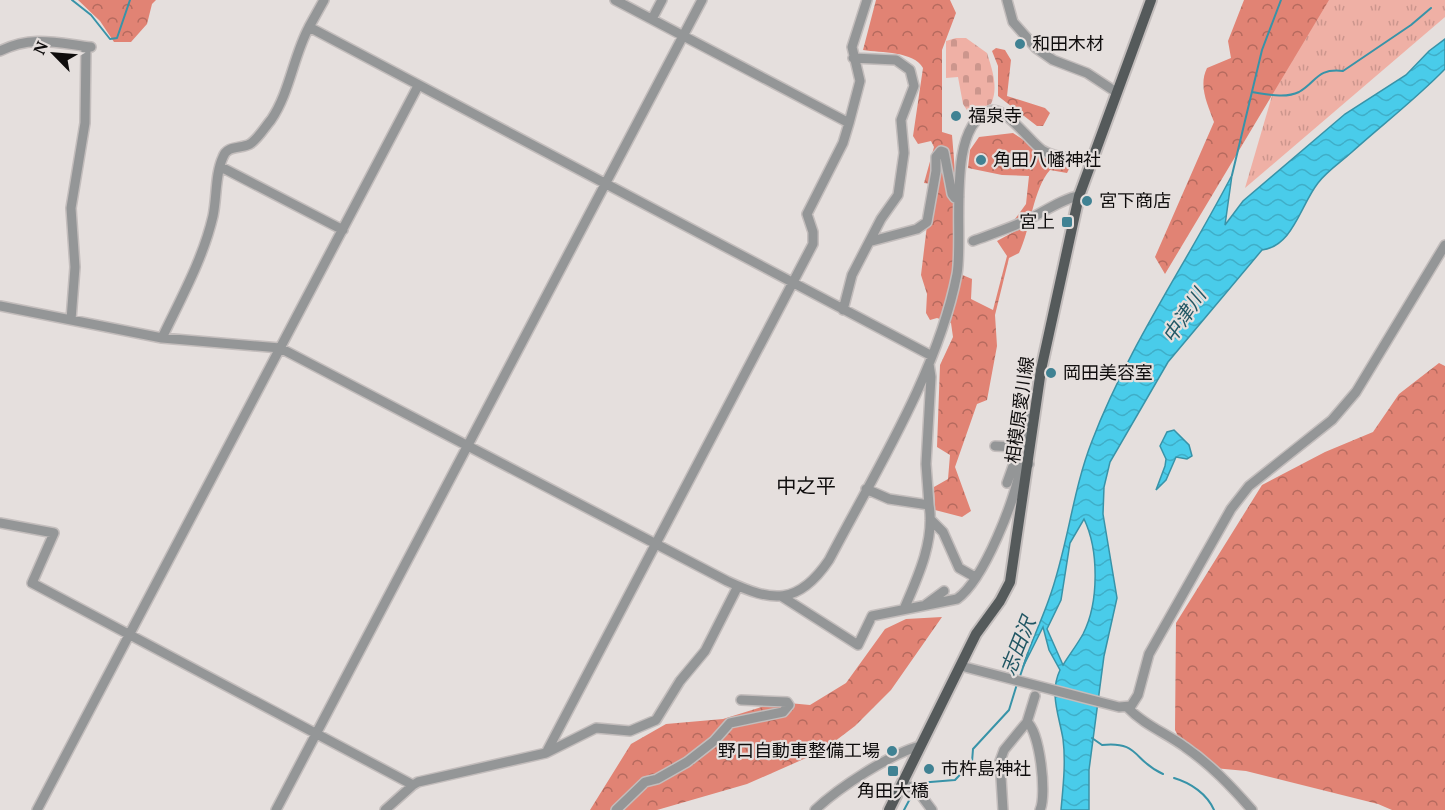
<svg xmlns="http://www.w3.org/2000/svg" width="1445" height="810" font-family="'PT Serif','Noto Sans JP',serif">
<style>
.grass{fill:url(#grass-tufts)}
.forest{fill:url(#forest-crowns)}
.cemetery{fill:url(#cemetery-stones)}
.water{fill:url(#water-waves);stroke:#3893a8;stroke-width:1.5;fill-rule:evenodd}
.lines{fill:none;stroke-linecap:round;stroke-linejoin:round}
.stream{stroke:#3893a8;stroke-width:2}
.minor-casing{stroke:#c3bdbc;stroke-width:12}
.major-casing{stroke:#c3bdbc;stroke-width:14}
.minor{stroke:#949697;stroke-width:9}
.major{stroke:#555a5b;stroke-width:10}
.poi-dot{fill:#408293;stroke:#e5dfdd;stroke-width:2}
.labels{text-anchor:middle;stroke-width:4.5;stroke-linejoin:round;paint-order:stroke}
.poi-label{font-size:18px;fill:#0f0d0d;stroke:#e5dfdd;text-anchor:start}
.street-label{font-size:18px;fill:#0f0d0d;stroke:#e5dfdd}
.water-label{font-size:20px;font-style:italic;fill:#225764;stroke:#e5dfdd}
.neighbourhood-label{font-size:20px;fill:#0f0d0d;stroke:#e5dfdd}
</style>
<defs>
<pattern id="grass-tufts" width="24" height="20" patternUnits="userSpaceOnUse" patternTransform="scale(1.5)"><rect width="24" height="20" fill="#efb0a5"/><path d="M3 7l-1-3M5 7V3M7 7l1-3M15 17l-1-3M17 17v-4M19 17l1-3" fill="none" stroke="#cc968d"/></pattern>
<pattern id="forest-crowns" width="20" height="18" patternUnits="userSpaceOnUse" patternTransform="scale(1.5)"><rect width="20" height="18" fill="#e18374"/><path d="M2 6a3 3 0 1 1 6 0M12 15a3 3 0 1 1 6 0" fill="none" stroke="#b56a5e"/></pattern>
<pattern id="cemetery-stones" width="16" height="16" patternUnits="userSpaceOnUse" patternTransform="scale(1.5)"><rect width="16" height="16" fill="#efb0a5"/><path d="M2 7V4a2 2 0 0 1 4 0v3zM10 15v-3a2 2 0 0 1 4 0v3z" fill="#cc968d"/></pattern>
<pattern id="water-waves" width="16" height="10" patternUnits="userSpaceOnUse" patternTransform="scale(1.5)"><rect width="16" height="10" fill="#49ccea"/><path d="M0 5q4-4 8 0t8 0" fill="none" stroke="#3faec8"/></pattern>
</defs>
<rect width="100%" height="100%" fill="#e5dfdd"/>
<path class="grass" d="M 1300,0 L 1445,0 L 1445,17 L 1245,188 Z"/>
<path class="forest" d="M 78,0 L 156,0 L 152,4 L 147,24 L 131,42 L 114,42 L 100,21 Z
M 876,0 L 950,0 L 956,13 L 942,50 L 942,132 L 952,135 C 956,180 959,226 953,271 L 972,279 L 971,299 L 993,310 L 1007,256 L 997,241 L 1019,229 L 1015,219 L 1026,204 L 1029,176 L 1002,175 L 968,168 L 970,150 L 979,137 L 1013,133 L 1069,169 L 1067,173 L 1050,170 C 1033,189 1031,228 1019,253 L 1009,258 L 995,315 L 997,346 L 987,400 L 977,404 L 955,467 L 971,511 L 962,517 L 935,510 L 934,487 L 948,479 L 950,455 L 937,447 L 940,365 L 953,337 L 951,323 L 937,318 L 930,320 L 926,313 L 927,294 L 921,275 L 932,184 L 924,183 L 934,147 L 931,141 L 918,144 L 913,136 L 923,68 C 914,51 881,53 863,50 Z
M 1244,0 L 1329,0 L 1165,274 L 1155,257 L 1214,122 C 1208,105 1198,86 1207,68 L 1231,58 L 1228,41 Z
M 996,48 L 1005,50 L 1011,60 L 1007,96 L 1045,108 L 1050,113 L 1043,126 L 1037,126 L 998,96 L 998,66 L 992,51 Z
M 1439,363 L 1445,366 L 1445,810 L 1392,810 L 1378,804 L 1246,771 L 1214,768 L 1180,740 L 1175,730 L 1176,623 L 1262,485 L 1325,452 L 1373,432 L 1399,394 Z
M 942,617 L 891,690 L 855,726 L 822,751 L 747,784 L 657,810 L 590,810 L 631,744 L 666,724 L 723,719 L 778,702 L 810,705 L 846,683 L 885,629 L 906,619 Z"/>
<path class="cemetery" d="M 956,38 L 966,38 L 987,53 C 992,69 999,88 991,104 L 981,108 L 972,118 L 963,104 L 958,77 L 946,78 L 946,41 Z"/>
<path class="water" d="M 1445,39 L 1445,69 C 1416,99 1383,124 1352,152 C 1341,162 1327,171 1318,183 C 1300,206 1293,246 1262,250 L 1168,362 L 1110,462 L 1104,487 L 1103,514 L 1117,598 L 1104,656 L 1089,770 L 1089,810 L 1061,810 C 1063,787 1066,763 1063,739 C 1059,715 1049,693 1060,670 L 1049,650 L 1043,627 L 1023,667 C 1030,644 1041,622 1049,599 C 1068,547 1072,492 1092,441 C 1128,347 1186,264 1232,175 L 1225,225 L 1243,201 L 1345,114 L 1406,75 L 1429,51 ZM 1084,519 C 1099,550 1099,603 1083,634 C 1077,645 1069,655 1063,665 L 1047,629 L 1061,600 L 1070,543 Z
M 1174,430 L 1189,445 L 1192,456 L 1187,459 L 1176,457 L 1166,480 L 1156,490 L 1165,466 L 1166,459 L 1160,446 L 1167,432 Z"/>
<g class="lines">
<path class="stream" d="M 72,0 L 91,15 L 110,39 L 117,38 L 130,0
M 1252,92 C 1266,94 1285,99 1299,92 C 1317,82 1316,68 1343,71 L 1411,25 L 1431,8
M 1232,175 L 1262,50 L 1281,0
M 1019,679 L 1028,653
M 1092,738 L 1102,745 C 1140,741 1133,761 1163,774
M 1174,778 C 1191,783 1207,794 1214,810
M 918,783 L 955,780 L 972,762 L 973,749 L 1009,710 L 1017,684
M 904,810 L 912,795"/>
<defs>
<path id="minor" d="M 1007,0 L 1013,22 L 1036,48 L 1053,60 L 1087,73 L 1116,92
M 652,19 L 662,0
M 309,27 L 324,0
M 0,51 C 32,35 57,43 91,47
M 849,123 L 860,81 L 852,47 L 867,0
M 221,167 L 343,230
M 872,241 L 917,229 L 927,222 L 936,171 L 936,157 L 941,151 L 944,152 L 952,194 L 955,198 L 959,197
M 973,241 C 989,235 1007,229 1023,222 C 1039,215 1063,198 1079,196
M 0,306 L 162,338 L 280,348 L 727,581 C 772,602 798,606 829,560 C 875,472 938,372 957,274 C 964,236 945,128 989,111 C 1005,105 1029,141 1042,150 C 1057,159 1074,158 1091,159
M 843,310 L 852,275 L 881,219 L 898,195 L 904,153 L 901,120 L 914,86 L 910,70 L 896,60 L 853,58
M 71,320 L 75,267 L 71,208 L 85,123 L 86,47
M 162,338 C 181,298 203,259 213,216 C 217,197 215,174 223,157 C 227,145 241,149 250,144 C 258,139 265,127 271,120 C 290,92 293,57 309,27 L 932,356
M 929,364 L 931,377 L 926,464 L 929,505
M 995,446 L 1021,447
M 1007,483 L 1030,418
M 866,489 L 889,499 L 929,505 C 935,540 918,577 904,609
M 930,519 L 943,532 L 959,568 L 975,577
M 0,523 L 54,533 L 32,583 L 413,785 L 418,782 L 546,753 L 813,244 L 813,232 L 807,214 L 843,143 L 849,123 L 615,0
M 781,596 L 858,645 L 872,616 L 957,599 C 984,580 1016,498 1021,465 L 1029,464
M 925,605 L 944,591
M 961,666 L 1119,707 L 1131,706 L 1138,695 L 1149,654 L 1231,509 L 1249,486 L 1332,420 L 1356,392 L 1445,245
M 1128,708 C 1144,725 1166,733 1185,747 C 1211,765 1231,786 1252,810
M 1027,722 C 1040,732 1047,795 1040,810
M 546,753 L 596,728 L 630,731 L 656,720 L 680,681 L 705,651 L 738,586
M 902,783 L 917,790 L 932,810
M 37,810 L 418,86
M 276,810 L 702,0
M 385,810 L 413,785
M 616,810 L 645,782 L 657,779 L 687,762 L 714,741 L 730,723 L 783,712 L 789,705 L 787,702 L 741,700
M 815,810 C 838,788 890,754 920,746
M 1003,810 L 1000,761 L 1004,750 L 1027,722 L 1035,696"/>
<path id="major" d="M 889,810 L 976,634 L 1000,601 L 1010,582 L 1041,370 L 1079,196 L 1151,0"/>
</defs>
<use href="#minor" class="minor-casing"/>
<use href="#major" class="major-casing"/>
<use href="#minor" class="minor"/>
<use href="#major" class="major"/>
</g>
<g class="poi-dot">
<circle cx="1020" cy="44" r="6"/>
<circle cx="956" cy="116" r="6"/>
<circle cx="981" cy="160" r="6"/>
<circle cx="1087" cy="201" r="6"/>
<rect x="1061" y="216" width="12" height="12" rx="3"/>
<circle cx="1051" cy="373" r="6"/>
<circle cx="892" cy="751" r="6"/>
<circle cx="929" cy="769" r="6"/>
<rect x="887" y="765" width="12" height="12" rx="3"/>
</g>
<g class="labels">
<g class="poi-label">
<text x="1032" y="50">和田木材</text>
<text x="968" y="122">福泉寺</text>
<text x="993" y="166">角田八幡神社</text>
<text x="1099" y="207">宮下商店</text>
<text x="1055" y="228" text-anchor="end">宮上</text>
<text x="1063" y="379">岡田美容室</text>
<text x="880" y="757" text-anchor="end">野口自動車整備工場</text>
<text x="941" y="775">市杵島神社</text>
<text x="893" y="797" text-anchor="middle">角田大橋</text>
</g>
<g class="street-label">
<text transform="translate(1020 410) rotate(-82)" y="6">相模原愛川線</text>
</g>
<g class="water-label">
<text transform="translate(1184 316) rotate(-56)" y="7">中津川</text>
<text transform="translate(1018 646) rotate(-68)" y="7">志田沢</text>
</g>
<g class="neighbourhood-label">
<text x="806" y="493">中之平</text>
</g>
</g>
<g transform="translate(54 54) rotate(295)" stroke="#e5dfdd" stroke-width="4.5" paint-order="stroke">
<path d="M0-4.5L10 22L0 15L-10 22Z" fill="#0f0d0d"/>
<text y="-9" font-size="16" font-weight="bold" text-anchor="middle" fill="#0f0d0d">N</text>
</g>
</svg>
